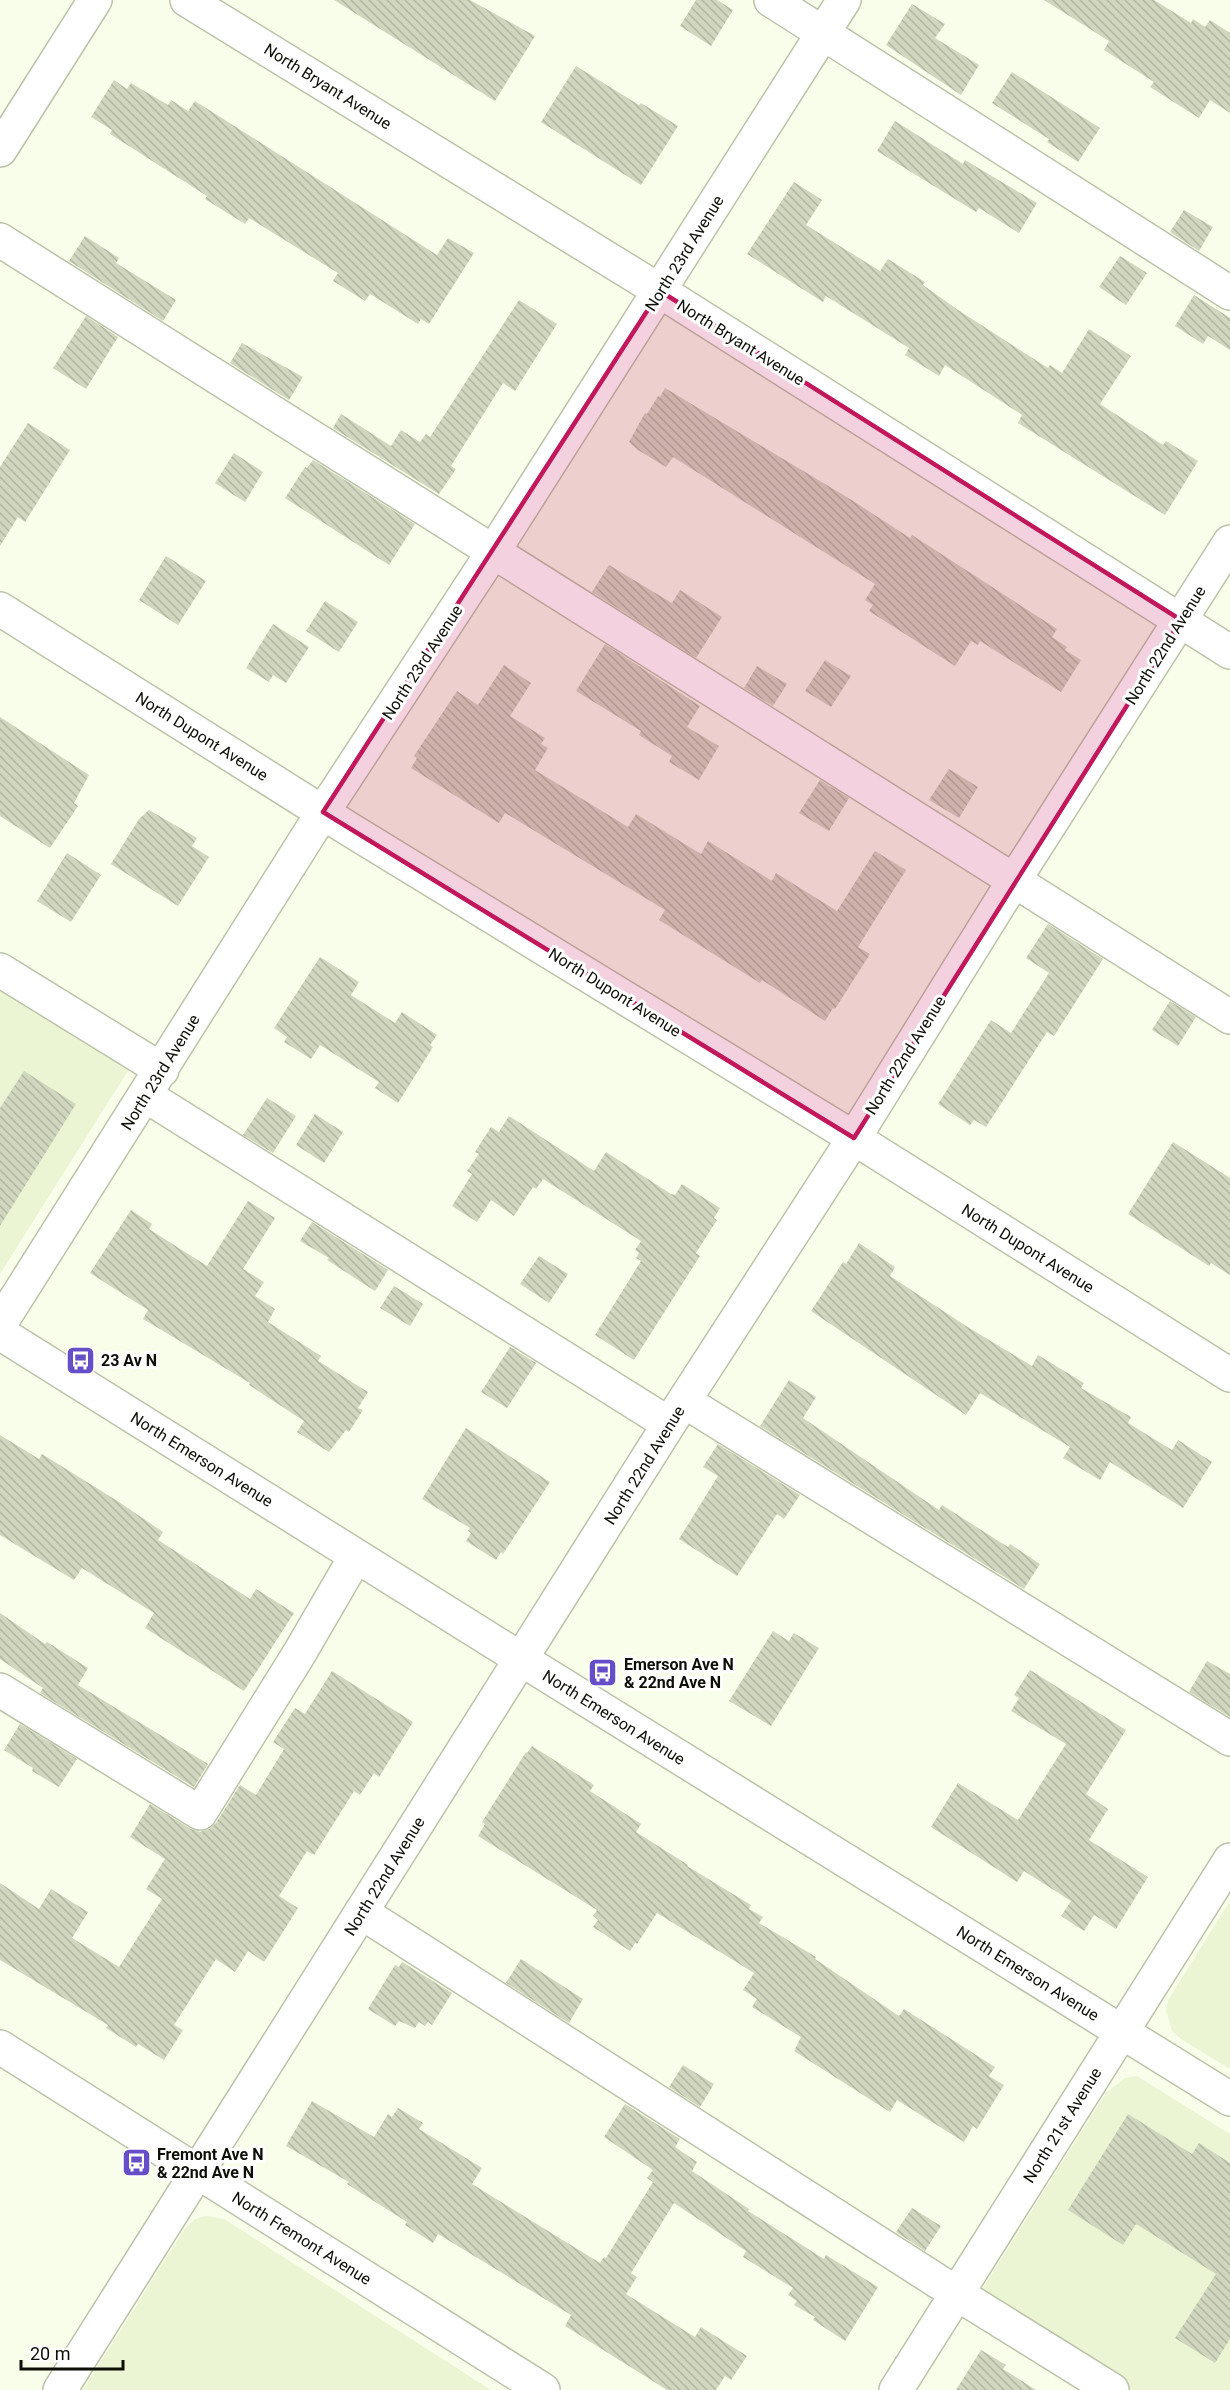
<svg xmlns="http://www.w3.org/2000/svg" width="1230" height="2390" font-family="Roboto,sans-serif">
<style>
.built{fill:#ebf5d4}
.building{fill:url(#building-back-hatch)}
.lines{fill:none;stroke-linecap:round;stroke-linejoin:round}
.minor-casing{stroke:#bcc3aa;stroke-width:36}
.minor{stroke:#fff;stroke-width:33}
.marked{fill:#c2185b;fill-opacity:0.2;stroke:#c2185b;stroke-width:4.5;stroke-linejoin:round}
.labels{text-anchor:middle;stroke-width:6;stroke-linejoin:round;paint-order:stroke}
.street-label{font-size:16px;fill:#0d0f07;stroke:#fff}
.poi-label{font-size:16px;font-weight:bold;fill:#0d0f07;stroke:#fff;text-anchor:start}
</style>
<defs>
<pattern id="building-back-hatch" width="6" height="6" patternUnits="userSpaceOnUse" patternTransform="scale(1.5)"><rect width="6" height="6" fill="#d0d7be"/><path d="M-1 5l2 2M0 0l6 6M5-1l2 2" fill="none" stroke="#b1b7a2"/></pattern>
</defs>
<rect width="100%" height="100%" fill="#f8feea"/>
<path class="built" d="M 0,983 L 131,1066 L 0,1274 Z
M 1230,1901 L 1230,2069 L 1182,2040 L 1172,2031 L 1166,2010 L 1168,2000 Z
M 1137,2076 L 1230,2134 L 1230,2390 L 1095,2390 L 969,2310 L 1106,2093 L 1125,2078 Z
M 206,2216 L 224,2219 L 491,2390 L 83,2390 L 184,2230 L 195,2219 Z"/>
<path class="building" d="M 334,0 L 470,0 L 535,36 L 495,101 Z
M 696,0 L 717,0 L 733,10 L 711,46 L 680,26 Z
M 1044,0 L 1154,0 L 1191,23 L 1193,19 L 1205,27 L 1210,20 L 1230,33 L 1230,113 L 1210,100 L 1199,118 L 1150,87 L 1154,82 L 1104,50 L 1109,41 Z
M 912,4 L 945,24 L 935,38 L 979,65 L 961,95 L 886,45 Z
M 576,66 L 639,105 L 641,103 L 678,126 L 641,185 L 541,122 Z
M 1012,72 L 1100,128 L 1078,162 L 1047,142 L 1049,139 L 992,103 Z
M 114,80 L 127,89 L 131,83 L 168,105 L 171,100 L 188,111 L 195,101 L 437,255 L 448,238 L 474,253 L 429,324 L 421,319 L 418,324 L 370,294 L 365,301 L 333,281 L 338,273 L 249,218 L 245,224 L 205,199 L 207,196 L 110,134 L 112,130 L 91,117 Z
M 895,121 L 963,164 L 965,160 L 1037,203 L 1019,233 L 979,208 L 976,212 L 877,151 Z
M 794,182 L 822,200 L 806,225 L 880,271 L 888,259 L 925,282 L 923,285 L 958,310 L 1048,368 L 1050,365 L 1062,373 L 1089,329 L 1131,356 L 1100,404 L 1163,445 L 1166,441 L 1198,461 L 1165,515 L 1018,423 L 1022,415 L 1019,413 L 945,365 L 939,376 L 905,355 L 909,348 L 826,296 L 823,302 L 747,254 Z
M 1184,210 L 1213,227 L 1199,251 L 1170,232 Z
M 85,236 L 119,258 L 116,263 L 176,300 L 163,321 L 69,261 Z
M 1120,256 L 1147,273 L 1126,305 L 1099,287 Z
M 1194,295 L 1230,318 L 1230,350 L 1208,336 L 1203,344 L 1175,326 Z
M 519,300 L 557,324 L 515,391 L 503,383 L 451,466 L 456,469 L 439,494 L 333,428 L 341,414 L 391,446 L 401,430 L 420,442 L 426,434 L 430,437 Z
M 86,316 L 118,337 L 86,389 L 53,368 Z
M 242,343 L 303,377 L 289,400 L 230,363 Z
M 665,388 L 850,499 L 910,538 L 912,535 L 1057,629 L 1052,637 L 1067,647 L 1065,650 L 1081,660 L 1061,692 L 980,641 L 978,645 L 971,641 L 955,666 L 869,611 L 873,605 L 865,600 L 875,584 L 673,457 L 666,467 L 638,450 L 629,442 L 645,413 L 647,414 L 658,396 L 660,397 Z
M 28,423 L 70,450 L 25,522 L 18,517 L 0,546 L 0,467 Z
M 234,453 L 263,472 L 245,502 L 215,483 Z
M 313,460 L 415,524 L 389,565 L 285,498 L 305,467 L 307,468 Z
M 166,556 L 206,581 L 178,625 L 139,600 Z
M 609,565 L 672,603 L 680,590 L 722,617 L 696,658 L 592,592 Z
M 325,601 L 358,622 L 339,652 L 306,631 Z
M 273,624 L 309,647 L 286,683 L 273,675 L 269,682 L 246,668 Z
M 605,644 L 700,706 L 687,727 L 719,746 L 699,780 L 669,762 L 672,756 L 639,735 L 641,731 L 576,691 Z
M 825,660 L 851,676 L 831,707 L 805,691 Z
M 504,665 L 531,683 L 510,716 L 545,738 L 541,744 L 548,748 L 535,770 L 628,827 L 636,814 L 701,854 L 708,841 L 772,881 L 776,873 L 837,911 L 875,851 L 906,870 L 858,947 L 870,954 L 835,1009 L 833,1008 L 825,1021 L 762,980 L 760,983 L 659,920 L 665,910 L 505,813 L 499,823 L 411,768 L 417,758 L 414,756 L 457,691 L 478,705 Z
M 757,666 L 787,684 L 773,706 L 744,688 Z
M 0,717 L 89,775 L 74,803 L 78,806 L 50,848 L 0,816 Z
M 949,769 L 978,787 L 959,818 L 929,800 Z
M 820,780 L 849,798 L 829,831 L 799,813 Z
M 149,810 L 197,838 L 192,846 L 209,857 L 178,906 L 111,864 L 139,819 Z
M 67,853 L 101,875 L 71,922 L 37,901 Z
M 1048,924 L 1103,959 L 1054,1036 L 1047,1032 L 986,1127 L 974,1120 L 970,1125 L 938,1104 L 991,1020 L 1011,1033 L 1049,973 L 1026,958 Z
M 320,957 L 359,982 L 351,995 L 395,1023 L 402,1012 L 437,1035 L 430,1045 L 433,1047 L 398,1103 L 375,1088 L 379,1082 L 320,1045 L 311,1059 L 284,1042 L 287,1037 L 274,1028 Z
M 1170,1001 L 1196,1017 L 1178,1046 L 1152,1030 Z
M 24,1071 L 76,1104 L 0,1226 L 0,1108 Z
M 267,1098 L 296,1116 L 273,1153 L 243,1135 Z
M 315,1114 L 343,1132 L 324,1163 L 296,1145 Z
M 509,1116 L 594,1171 L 606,1152 L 671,1194 L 675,1195 L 682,1184 L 720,1208 L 714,1218 L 717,1220 L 696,1253 L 700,1256 L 634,1360 L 595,1335 L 641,1261 L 636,1258 L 639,1253 L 635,1250 L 641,1241 L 543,1179 L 536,1189 L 533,1187 L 514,1216 L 491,1200 L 477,1222 L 452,1206 L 472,1174 L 467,1171 L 479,1154 L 475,1152 L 491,1127 L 499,1132 Z
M 1173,1142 L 1230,1178 L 1230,1275 L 1211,1263 L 1209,1266 L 1128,1214 Z
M 248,1201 L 275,1218 L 243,1269 L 264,1282 L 255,1296 L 275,1309 L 268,1322 L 321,1356 L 318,1361 L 368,1392 L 358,1408 L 363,1410 L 349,1432 L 346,1430 L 329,1452 L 297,1432 L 304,1421 L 249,1385 L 250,1383 L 143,1319 L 148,1310 L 90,1273 L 131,1210 L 152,1224 L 149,1229 L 207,1266 Z
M 312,1222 L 388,1270 L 375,1291 L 327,1260 L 329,1258 L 300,1241 Z
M 859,1243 L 895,1267 L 890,1276 L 966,1326 L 1032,1366 L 1038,1355 L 1084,1383 L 1081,1388 L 1131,1417 L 1128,1423 L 1172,1450 L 1178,1440 L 1212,1462 L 1183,1508 L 1110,1462 L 1100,1480 L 1063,1458 L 1070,1447 L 980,1393 L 966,1415 L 811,1311 L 843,1262 L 846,1264 Z
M 539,1256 L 568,1274 L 549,1303 L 520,1284 Z
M 394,1286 L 423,1304 L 410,1326 L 380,1308 Z
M 510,1347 L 536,1363 L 507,1408 L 481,1392 Z
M 789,1380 L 816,1397 L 803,1418 L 939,1510 L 942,1505 L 1008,1547 L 1010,1544 L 1040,1564 L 1024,1589 L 760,1426 Z
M 466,1428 L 550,1482 L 503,1554 L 501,1552 L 496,1560 L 466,1541 L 471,1533 L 468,1531 L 470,1528 L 422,1499 Z
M 0,1435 L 39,1459 L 42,1454 L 119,1502 L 163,1532 L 158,1540 L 250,1599 L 256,1589 L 294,1613 L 244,1691 L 145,1628 L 154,1613 L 82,1568 L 74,1580 L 0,1535 Z
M 718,1444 L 800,1495 L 784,1519 L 777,1514 L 737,1576 L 679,1539 L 718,1476 L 703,1467 Z
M 0,1613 L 45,1644 L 47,1642 L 88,1668 L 78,1685 L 208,1764 L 194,1787 L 40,1693 L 43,1688 L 0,1659 Z
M 773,1631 L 789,1641 L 794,1633 L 819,1648 L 771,1726 L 729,1701 Z
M 1207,1661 L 1230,1674 L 1230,1717 L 1189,1692 Z
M 1030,1670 L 1126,1730 L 1086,1794 L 1108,1809 L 1089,1840 L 1148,1877 L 1116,1929 L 1094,1915 L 1084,1931 L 1061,1916 L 1071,1901 L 1024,1871 L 1017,1882 L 931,1827 L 958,1783 L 1018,1820 L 1066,1744 L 1011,1711 L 1019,1698 L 1014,1695 Z
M 332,1671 L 413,1722 L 379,1777 L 374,1773 L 360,1795 L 354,1791 L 314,1855 L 307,1851 L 279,1896 L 298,1908 L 264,1962 L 248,1951 L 235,1972 L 216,1959 L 174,2025 L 183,2030 L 164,2060 L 138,2044 L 136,2047 L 106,2028 L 108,2025 L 0,1960 L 0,1883 L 39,1909 L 51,1889 L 88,1912 L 72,1938 L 119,1967 L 162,1899 L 146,1889 L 165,1859 L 130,1837 L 150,1804 L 191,1829 L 200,1832 L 209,1829 L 216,1823 L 240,1785 L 256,1795 L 284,1749 L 273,1742 L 295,1708 L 305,1714 Z
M 20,1724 L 77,1759 L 59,1787 L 32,1771 L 33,1768 L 4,1750 Z
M 532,1746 L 594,1785 L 590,1791 L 641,1824 L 636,1832 L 688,1865 L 687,1866 L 751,1905 L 749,1909 L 763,1917 L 759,1923 L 816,1957 L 815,1959 L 899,2016 L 904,2009 L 995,2067 L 989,2076 L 1004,2085 L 977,2129 L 973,2126 L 964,2142 L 897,2100 L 890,2112 L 794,2051 L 801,2037 L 752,2007 L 757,1999 L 743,1990 L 754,1973 L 657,1913 L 637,1944 L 635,1943 L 630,1951 L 593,1927 L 598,1920 L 593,1916 L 597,1910 L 478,1836 L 485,1824 L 482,1822 L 526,1752 L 527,1753 Z
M 521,1959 L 583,1999 L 569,2023 L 506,1983 Z
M 402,1962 L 452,1993 L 432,2025 L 428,2022 L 425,2026 L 419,2022 L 415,2028 L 399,2021 L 395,2026 L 368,2009 L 395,1965 L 399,1967 Z
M 683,2065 L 714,2084 L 700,2107 L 669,2087 Z
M 312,2101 L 374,2137 L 388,2114 L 392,2117 L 398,2108 L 423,2123 L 419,2129 L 482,2168 L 472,2184 L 600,2263 L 604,2257 L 606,2258 L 653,2182 L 647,2178 L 653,2170 L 604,2137 L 625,2104 L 680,2139 L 675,2147 L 697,2162 L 692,2171 L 749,2209 L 748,2211 L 824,2259 L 826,2255 L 878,2287 L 845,2341 L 813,2320 L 815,2317 L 794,2305 L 797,2301 L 788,2295 L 793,2288 L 743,2257 L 746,2251 L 674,2203 L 631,2273 L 637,2277 L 626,2294 L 695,2337 L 701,2327 L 747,2356 L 731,2380 L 725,2376 L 716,2390 L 667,2390 L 565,2326 L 571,2315 L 438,2234 L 433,2243 L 405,2225 L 407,2222 L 347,2184 L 349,2182 L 286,2146 Z
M 1128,2114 L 1192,2154 L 1199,2143 L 1230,2163 L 1230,2339 L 1215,2363 L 1175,2338 L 1216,2274 L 1136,2224 L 1123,2245 L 1068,2210 Z
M 912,2208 L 941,2226 L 925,2251 L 896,2232 Z
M 981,2350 L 1006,2365 L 1003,2369 L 1036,2390 L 956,2390 Z"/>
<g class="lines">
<defs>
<path id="minor" d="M 187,0 L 660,291 L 1230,652
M 771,0 L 1230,293
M 0,150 L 95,0
M 0,240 L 1230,1017
M 0,609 L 349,829 L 854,1138 L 1230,1375
M 0,970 L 162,1070
M 145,1095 L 669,1424
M 0,1324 L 323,812 L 493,552 L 844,0
M 0,1333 L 521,1659 L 1230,2099
M 684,1401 L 1230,1739
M 0,1690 L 200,1813 L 299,1654 L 356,1556
M 361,1912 L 956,2293 L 1112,2390
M 0,2047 L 543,2390
M 60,2390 L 669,1424 L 854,1138 L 1013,882 L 1230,542
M 896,2390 L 1230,1860"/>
</defs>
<use href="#minor" class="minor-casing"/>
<use href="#minor" class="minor"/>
</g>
<path class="marked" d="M 660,291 L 1181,620 L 854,1138 L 323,812 Z"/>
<defs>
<symbol id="bus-square" viewBox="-11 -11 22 22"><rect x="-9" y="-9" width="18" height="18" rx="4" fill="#654ec7" stroke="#fff"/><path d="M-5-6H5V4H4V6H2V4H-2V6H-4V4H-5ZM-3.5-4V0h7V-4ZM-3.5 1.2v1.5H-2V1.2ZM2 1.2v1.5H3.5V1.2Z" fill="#fff"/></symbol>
</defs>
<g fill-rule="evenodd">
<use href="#bus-square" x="64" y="1344" width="33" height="33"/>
<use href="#bus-square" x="586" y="1656" width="33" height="33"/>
<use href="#bus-square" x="120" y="2146" width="33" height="33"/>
</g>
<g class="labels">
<g class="street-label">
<text transform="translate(328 86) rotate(32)" y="6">North Bryant Avenue</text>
<text transform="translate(684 253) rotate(-58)" y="6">North 23rd Avenue</text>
<text transform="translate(741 342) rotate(32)" y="6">North Bryant Avenue</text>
<text transform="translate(1165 645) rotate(-58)" y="6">North 22nd Avenue</text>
<text transform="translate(422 662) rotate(-57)" y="6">North 23rd Avenue</text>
<text transform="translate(202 736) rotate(32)" y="6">North Dupont Avenue</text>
<text transform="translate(615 992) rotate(32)" y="6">North Dupont Avenue</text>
<text transform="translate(905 1055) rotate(-58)" y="6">North 22nd Avenue</text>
<text transform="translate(160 1072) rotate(-58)" y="6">North 23rd Avenue</text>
<text transform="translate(1028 1248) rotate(32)" y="6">North Dupont Avenue</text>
<text transform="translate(202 1459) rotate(32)" y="6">North Emerson Avenue</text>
<text transform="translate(644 1465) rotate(-58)" y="6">North 22nd Avenue</text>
<text transform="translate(614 1717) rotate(32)" y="6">North Emerson Avenue</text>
<text transform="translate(384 1876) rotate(-58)" y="6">North 22nd Avenue</text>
<text transform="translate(1028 1973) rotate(32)" y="6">North Emerson Avenue</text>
<text transform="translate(1062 2125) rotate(-58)" y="6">North 21st Avenue</text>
<text transform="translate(302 2238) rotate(32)" y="6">North Fremont Avenue</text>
</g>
<g class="poi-label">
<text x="101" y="1366">23 Av N</text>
<text x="624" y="1670">Emerson Ave N<tspan x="624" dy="18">&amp; 22nd Ave N</tspan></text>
<text x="157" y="2160">Fremont Ave N<tspan x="157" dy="18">&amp; 22nd Ave N</tspan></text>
</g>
</g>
<path d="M21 2360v9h102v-9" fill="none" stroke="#0d0f07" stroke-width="3"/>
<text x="30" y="2360" font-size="18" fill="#0d0f07" stroke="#ffffff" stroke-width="4.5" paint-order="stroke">20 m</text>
</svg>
